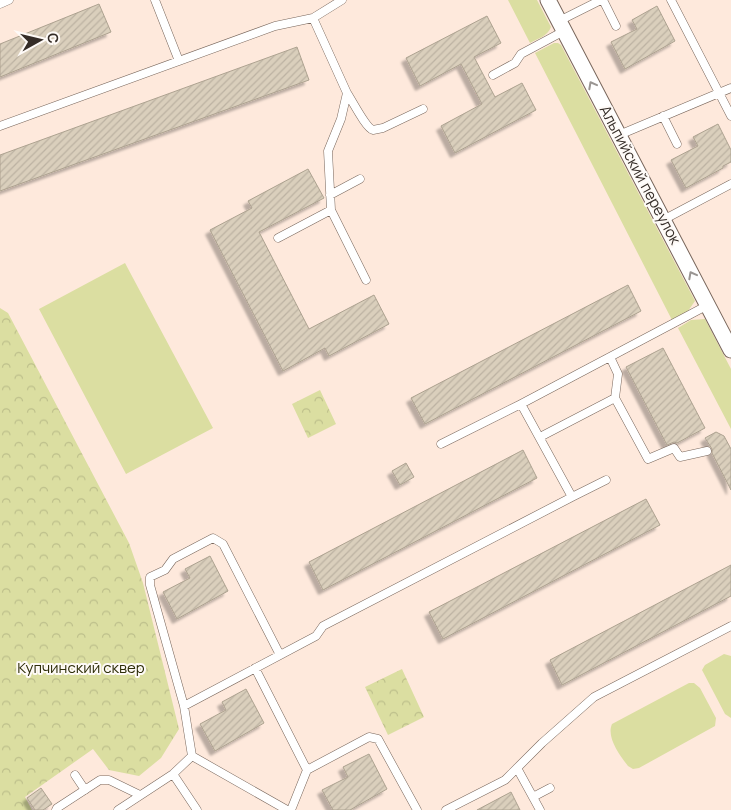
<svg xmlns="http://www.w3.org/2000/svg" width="731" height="810" font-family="Manrope,sans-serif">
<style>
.grass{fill:#dbdea1}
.park{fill:url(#park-crowns)}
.building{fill:url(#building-hatch);stroke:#ada290;filter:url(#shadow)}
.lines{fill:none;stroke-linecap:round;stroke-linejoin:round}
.lane-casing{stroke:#78665b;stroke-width:9}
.street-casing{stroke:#78665b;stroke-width:17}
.lane{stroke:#fff;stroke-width:8}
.street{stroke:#fff;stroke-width:15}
.oneway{stroke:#9a9693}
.labels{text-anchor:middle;stroke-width:4;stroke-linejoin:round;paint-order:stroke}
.street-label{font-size:15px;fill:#342c27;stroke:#fefaf7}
.park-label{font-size:15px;fill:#2e2e09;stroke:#fefaf7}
</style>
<defs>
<pattern id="park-crowns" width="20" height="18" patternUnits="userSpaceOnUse" patternTransform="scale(1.25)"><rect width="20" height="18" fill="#dbdea1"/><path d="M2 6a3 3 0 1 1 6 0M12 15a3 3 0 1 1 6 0" fill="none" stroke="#bdbf8b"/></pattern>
<pattern id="building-hatch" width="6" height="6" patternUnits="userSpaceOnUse" patternTransform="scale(1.25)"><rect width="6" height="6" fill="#dacfbc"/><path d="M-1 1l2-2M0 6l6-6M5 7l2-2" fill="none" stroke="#bcb2a2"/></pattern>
<filter id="shadow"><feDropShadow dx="-4.5" dy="4.5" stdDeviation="1" flood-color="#0004"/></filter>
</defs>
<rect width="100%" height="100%" fill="#fee9dc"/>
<path class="grass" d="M 508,0 L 537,0 L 551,27 C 548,36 537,39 530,43 Z
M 554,43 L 558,43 L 561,45 L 695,301 L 688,311 L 672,320 L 535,53 Z
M 125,263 L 213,428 L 126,474 L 39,309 Z
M 705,319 L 731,369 L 731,429 L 678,328 L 691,320 Z
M 724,654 L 731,656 L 731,718 L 725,714 L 702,670 L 705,665 Z
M 689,683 L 694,683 L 700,688 L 716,718 L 715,726 L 639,768 L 633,769 L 628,766 C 620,756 606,737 612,724 Z"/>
<path class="park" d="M 0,308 L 8,313 L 129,543 L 143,583 L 179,729 L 161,758 L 139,776 L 109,770 L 93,749 L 25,797 L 32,810 L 0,810 Z
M 320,390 L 336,424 L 308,438 L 292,404 Z
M 402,669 L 424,717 L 388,735 L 365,687 Z"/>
<path class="building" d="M 99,4 L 111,32 L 0,77 L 0,44 Z
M 657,6 L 675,41 L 625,69 L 611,42 L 637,29 L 632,20 Z
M 487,16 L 501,43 L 474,57 L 495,97 L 522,83 L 536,110 L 455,153 L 441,126 L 482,104 L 461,64 L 420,86 L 406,58 Z
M 297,47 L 309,80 L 0,191 L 0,155 Z
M 718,124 L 731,150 L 731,162 L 723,166 L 723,168 L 686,188 L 671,160 L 698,146 L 693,137 Z
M 308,169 L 324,198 L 259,232 L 309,329 L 374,295 L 389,324 L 329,356 L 325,348 L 283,371 L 210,230 L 252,208 L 248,201 Z
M 628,285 L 641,311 L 425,424 L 411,398 Z
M 663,348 L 705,428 L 677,443 L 674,442 L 667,445 L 626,367 Z
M 716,432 L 724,436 L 731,449 L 731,490 L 712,453 L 712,449 L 705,438 Z
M 523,450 L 537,478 L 323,590 L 309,562 Z
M 406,463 L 414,477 L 400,485 L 392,471 Z
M 646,499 L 660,525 L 443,639 L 429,612 Z
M 210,556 L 228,591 L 177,619 L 163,592 L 190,578 L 185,569 Z
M 731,565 L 731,596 L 562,685 L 550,660 Z
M 246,689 L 264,723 L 215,751 L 200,724 L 226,710 L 222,702 Z
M 369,754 L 387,789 L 350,810 L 333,810 L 322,790 L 348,777 L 343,767 Z
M 41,788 L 52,804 L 43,810 L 35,810 L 27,798 Z
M 511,792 L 520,810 L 477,810 Z"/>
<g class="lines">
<defs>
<path id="lane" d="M 155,0 L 179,61
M 603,0 L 616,26
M 671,0 L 731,116
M 0,4 L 9,0
M 313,18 L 347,93 L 341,119 L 328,151 L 331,210 L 366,280
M 559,21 L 601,0
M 493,75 L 515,63 L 521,54 L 564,31
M 347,93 C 353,102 366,128 373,130 L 383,128 L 423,109
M 663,116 L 677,144
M 0,126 L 275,26 L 313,18 L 342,0
M 619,135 L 731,88
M 330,195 L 360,179
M 663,220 L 731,184
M 278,238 L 331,210
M 610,357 L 618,374 L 615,398 L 648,459 L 674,448 L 680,457 L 707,451
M 540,437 L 615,398
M 441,444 L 521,404
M 572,497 L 606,480
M 255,668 L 307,770 L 369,737 L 378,739 L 417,810
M 184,706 L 316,636 L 323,626 L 572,497 L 521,404 L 708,305
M 192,756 L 287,810
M 517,768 L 540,810
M 173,774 L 197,810
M 75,775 L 85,790
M 533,797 L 550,788
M 56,810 L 57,808 L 100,780 L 109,780 L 140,795
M 118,810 L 173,774 L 192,756 L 184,706 L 150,585 L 150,577 L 165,570 L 173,559 L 213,538 L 223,544 L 280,655
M 291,810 L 307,770
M 446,810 L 505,780 L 542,743 L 594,697 L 731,626"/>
<path id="street" d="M 548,0 L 731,350"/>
</defs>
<use href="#lane" class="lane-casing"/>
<use href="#street" class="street-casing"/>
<use href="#lane" class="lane"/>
<use href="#street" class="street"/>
</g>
<defs><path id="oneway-chevron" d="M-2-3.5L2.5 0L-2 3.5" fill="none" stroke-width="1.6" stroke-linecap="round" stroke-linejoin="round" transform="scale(1.25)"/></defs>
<g class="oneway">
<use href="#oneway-chevron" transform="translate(592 85) rotate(-118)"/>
<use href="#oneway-chevron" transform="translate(692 275) rotate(-118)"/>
</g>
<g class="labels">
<g class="street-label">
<text transform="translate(640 175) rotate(62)" y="5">Альпийский переулок</text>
</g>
<g class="park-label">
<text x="81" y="673">Купчинский сквер</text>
</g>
</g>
<g transform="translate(40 40) rotate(82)" stroke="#fefaf7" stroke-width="4" paint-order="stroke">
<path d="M0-4L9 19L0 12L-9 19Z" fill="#342c27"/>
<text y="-8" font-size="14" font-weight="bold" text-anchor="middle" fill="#342c27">С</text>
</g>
</svg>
